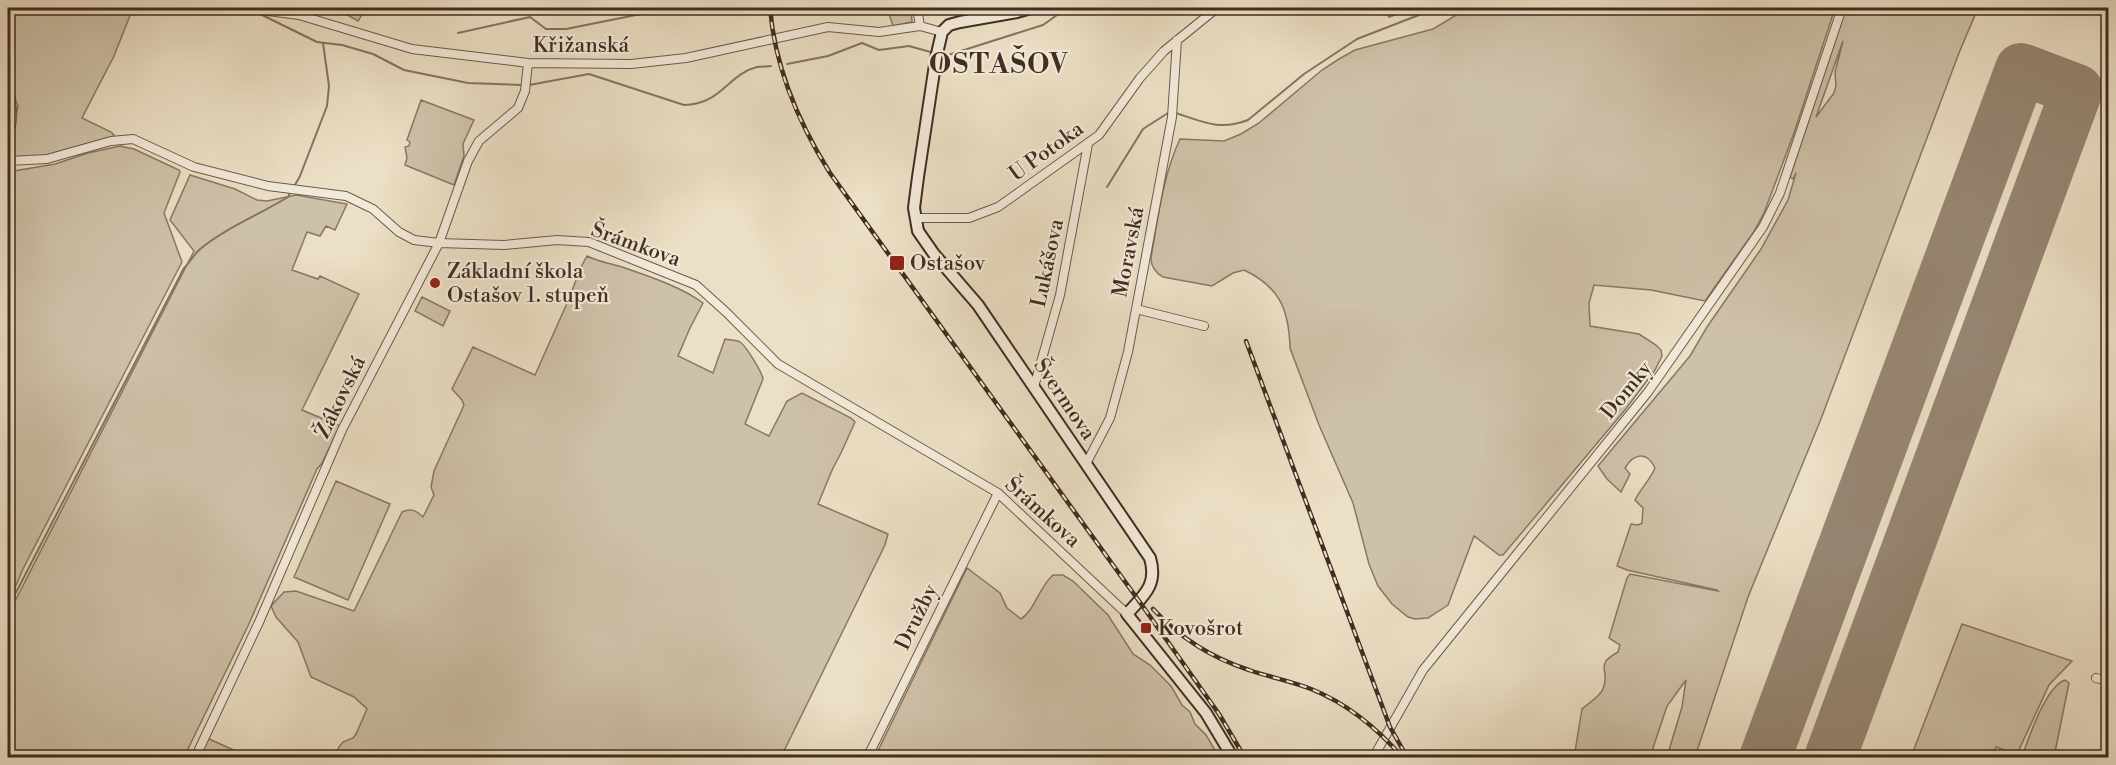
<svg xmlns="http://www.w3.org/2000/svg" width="2116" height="765" font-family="'Libre Bodoni',serif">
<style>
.green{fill:#cec1a9;stroke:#887765;stroke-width:1.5;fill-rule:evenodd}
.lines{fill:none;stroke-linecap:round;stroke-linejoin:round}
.stream{stroke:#847362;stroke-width:2}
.runway{stroke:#968673;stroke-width:52}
.street-casing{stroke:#6c5a4a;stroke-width:10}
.secondary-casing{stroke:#412d21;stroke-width:14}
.street{stroke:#f2ead9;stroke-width:8}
.secondary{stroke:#f2ead9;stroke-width:10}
.rail-casing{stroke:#412d21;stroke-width:4.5}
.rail{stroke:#f2ead9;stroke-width:2;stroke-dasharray:7;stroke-linecap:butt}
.poi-dot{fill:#8f2418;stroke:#f2ead9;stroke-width:2}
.labels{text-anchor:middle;stroke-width:4.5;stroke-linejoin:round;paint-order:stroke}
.street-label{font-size:21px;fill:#412d21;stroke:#f2ead9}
.poi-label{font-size:21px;fill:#412d21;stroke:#f2ead9;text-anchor:start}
.district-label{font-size:27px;font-weight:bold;letter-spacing:1.5px;fill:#412d21;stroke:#f2ead9}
</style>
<rect width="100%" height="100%" fill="#ebdfc5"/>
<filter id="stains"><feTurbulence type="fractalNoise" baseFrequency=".00333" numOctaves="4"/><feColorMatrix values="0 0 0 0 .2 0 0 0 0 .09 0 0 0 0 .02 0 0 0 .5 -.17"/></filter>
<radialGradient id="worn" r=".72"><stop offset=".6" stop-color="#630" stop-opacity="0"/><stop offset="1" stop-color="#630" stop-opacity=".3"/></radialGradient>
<path class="green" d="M 8,8 L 130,8 L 131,13 L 114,56 L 82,118 L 111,132 L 114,135 L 112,137 L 39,157 L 15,158 L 9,152 L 18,106 L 8,80 Z
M 335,8 L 366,8 L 358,21 Z
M 887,8 L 911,8 L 912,22 L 893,26 Z
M 1383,8 L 1415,8 L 1389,17 Z
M 1468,8 L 1835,8 L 1794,133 L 1764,213 L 1753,233 L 1705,301 L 1651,290 L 1594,285 L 1589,303 L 1590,326 L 1639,334 L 1656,345 L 1661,350 L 1662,356 L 1655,370 L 1625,410 L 1503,555 L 1499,555 L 1474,536 L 1448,605 L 1442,609 L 1428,618 L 1415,619 L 1408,617 L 1392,604 L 1378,586 L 1369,564 L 1353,503 L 1319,425 L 1290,348 C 1289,310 1280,287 1244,270 L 1233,273 L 1212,286 L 1163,277 C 1156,273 1151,266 1151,258 C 1158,218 1163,175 1180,139 L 1224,141 L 1241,134 L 1259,123 L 1322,70 L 1339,59 L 1355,50 L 1433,29 Z
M 1846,8 L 1978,8 L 1959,53 L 1821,419 L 1748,597 L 1695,757 L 1667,757 L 1682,707 L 1686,680 L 1667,706 L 1650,757 L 1574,758 L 1582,709 C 1588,703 1600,697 1603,689 C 1611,669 1593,666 1618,652 L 1620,645 L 1609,638 L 1627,578 L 1630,574 L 1718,591 L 1717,590 L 1627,570 L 1617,566 L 1631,524 L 1638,525 L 1642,523 L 1643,508 L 1635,500 C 1641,488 1650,480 1655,468 C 1647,451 1634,453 1625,468 L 1630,474 L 1621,492 L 1607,479 L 1598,466 L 1690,356 L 1707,327 L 1761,249 L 1788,200 L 1796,173 L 1793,179 L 1790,177 ZM 1843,41 L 1835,72 L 1836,86 L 1834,93 L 1816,117 Z
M 421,100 L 474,120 L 463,144 L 464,156 L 454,185 L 405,165 L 407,158 L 405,147 L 409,146 L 410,142 L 407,140 Z
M 120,146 L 134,149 L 179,170 L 180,172 L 164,213 L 182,262 L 23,569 L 8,604 L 8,172 L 55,164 L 88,153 Z
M 190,175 L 235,189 L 257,200 L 267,201 L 296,195 L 347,204 L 335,230 L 326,226 L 320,236 L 307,232 L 292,270 L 318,279 L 320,276 L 359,294 L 302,410 L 340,426 L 322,463 L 317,469 L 248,626 L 184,757 L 8,757 L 8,615 L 194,251 L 170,220 Z
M 587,256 C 599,262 610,263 622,267 C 648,276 682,287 703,303 L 690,328 L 678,356 L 713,373 L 725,339 C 729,340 736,340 740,342 C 746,346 762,372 763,379 L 745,424 L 769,436 L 787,401 L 802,393 L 851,418 L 855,422 L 841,453 L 833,468 L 818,504 L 888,534 L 885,545 L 781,757 L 334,757 L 339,747 L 343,742 L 353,738 L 356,734 L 367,709 L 354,697 L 311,677 L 298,642 L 276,617 L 271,606 L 284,592 L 296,591 L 354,611 L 402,512 C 411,508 416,510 423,517 L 434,495 L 431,487 L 434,471 L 464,405 L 462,400 L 452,389 L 473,347 L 535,375 L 568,301 L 581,267 Z
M 422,297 L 450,311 L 443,326 L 415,311 Z
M 336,481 L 390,504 L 348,600 L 294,577 Z
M 967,568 L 1000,593 L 1007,608 L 1021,619 C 1035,610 1039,587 1053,575 L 1063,575 L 1073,581 L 1108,615 L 1133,654 L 1150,665 L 1171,686 L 1182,705 L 1190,712 L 1195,724 L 1206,735 L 1219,757 L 875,757 Z
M 1962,624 L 2072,661 L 2049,685 L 2017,754 L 1996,747 L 1992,757 L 1911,757 Z
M 2065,680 L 2069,683 L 2054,757 L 2022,757 C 2028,739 2046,686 2065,680 Z
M 207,738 L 249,757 L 198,758 Z"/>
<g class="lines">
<path class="stream" d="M 204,8 L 218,14 L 258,13 L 317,42 L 342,45 L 373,54 L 404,70 L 468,83 L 522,85
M 458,33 L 530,17 L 546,29 L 566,29 L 656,11
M 939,55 L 945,56 L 1043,25 L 1067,8
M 787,64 L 828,56 L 862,43 L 879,50 L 909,46 L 934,53
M 529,85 L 589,74 L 684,105 C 721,105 728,74 757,67 C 761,66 767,67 771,66
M 1176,113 C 1203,122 1220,131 1248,120 L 1304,74 L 1357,39 L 1437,8
M 295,185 L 300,176 L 327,106 L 329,86 L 323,43
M 1107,187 L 1143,129 L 1168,113
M 8,608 L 184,268 C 189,263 194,255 199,250 C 225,228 259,215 288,197 L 290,193"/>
<path class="runway" d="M 1765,758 L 2021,69 L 2077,90 L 1830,758"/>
<defs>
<path id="street" d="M 244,8 L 299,15 L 412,49 L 528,63 L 631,64 L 686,58 L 828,27 L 879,32 L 920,26 L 942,32
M 917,8 L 920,26
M 8,90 C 13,107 14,120 8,137
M 8,161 L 47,159 L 111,141 L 133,139 L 194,167 L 268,186 L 346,196 L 373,209 L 399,232 L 414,240 L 439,243 L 504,245 L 557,240 L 589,242 L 696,285 L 726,312 L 778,364 L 998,493 L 1127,614
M 916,218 L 969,218 L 998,207 L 1015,195 L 1099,135 L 1140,78 L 1164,51 L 1217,8
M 1136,309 L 1204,326
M 1034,387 L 1060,295 L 1088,144
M 1086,464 L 1110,418 L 1128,352 L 1172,117 L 1177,40
M 2096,678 L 2108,681
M 195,758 L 260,620 L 342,430 L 439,243 L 468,161 L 479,141 L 518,108 L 525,91 L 528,63
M 867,758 L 998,493
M 1373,758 L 1423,670 L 1648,392 L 1763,227 L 1780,193 L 1842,8"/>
<path id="secondary" d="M 1031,8 L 1017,12 L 960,22 L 949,25 L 942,32 L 936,58 L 918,177 L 914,208 L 918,231 L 934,254 L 978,305 L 1150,558 C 1158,585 1144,595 1127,614 L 1206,713 L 1233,758"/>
</defs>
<use href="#street" class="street-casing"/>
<use href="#secondary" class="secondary-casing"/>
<use href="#street" class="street"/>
<use href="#secondary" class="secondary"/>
<defs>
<path id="rail" d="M 770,8 C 775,68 798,122 830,173 L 1139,601 L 1219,714 L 1245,758
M 1246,341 L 1390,727 L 1403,750
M 1153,609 C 1180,638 1212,658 1249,670 C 1269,677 1291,681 1311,689 C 1346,703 1378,729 1403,758"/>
</defs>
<use href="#rail" class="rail-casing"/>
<use href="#rail" class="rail"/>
</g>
<g class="poi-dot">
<rect x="889" y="255" width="16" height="16" rx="3"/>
<circle cx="435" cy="283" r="6"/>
<rect x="1140" y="622" width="12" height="12" rx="3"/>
</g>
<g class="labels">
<g class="street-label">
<text x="581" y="52">Křižanská</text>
<text transform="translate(1046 151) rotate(-36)" y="7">U Potoka</text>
<text transform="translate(636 244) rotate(20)" y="7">Šrámkova</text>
<text transform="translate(1128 252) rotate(-79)" y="7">Moravská</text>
<text transform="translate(1047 263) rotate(-78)" y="7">Lukášova</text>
<text transform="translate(1626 390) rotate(-51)" y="7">Domky</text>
<text transform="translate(340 397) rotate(-64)" y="7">Žákovská</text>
<text transform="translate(1065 399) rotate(56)" y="7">Švermova</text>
<text transform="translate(1043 512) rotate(42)" y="7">Šrámkova</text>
<text transform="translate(916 617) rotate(-64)" y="7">Družby</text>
</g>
<g class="poi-label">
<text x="910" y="270">Ostašov</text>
<text x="447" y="278">Základní škola<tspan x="447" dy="24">Ostašov 1. stupeň</tspan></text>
<text x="1158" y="635">Kovošrot</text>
</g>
<g class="district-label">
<text x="999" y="73">OSTAŠOV</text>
</g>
</g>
<rect width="2116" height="765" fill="none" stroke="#ebdfc5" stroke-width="30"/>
<rect x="9" y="9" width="2098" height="747" fill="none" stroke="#412d21" stroke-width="3"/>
<rect x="15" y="15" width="2086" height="735" fill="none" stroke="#412d21" stroke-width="1.5"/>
<rect width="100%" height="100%" filter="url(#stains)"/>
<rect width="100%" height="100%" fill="url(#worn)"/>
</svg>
